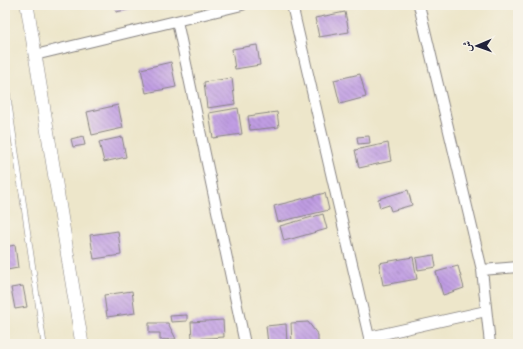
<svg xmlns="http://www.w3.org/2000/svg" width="523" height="349" font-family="'Old Standard TT',Amiri,serif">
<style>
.building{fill:url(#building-back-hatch)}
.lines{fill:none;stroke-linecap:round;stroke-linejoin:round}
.service-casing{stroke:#888482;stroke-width:6}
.minor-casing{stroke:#888482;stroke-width:12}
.tertiary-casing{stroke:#888482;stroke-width:14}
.service{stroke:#fff;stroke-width:5}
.minor{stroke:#fff;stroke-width:10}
.tertiary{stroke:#fff;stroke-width:13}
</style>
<defs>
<pattern id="building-back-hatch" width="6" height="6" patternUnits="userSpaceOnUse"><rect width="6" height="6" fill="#c09de3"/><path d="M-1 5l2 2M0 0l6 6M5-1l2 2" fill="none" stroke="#9c80b9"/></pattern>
</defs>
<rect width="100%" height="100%" fill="#f7f3e8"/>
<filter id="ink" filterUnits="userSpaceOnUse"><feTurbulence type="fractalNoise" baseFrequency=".025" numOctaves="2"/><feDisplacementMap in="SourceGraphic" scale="8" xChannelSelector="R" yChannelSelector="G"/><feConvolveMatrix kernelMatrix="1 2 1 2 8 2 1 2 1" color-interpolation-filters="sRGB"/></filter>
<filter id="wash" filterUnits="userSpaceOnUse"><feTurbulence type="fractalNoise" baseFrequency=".012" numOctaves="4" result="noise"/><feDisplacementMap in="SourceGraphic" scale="16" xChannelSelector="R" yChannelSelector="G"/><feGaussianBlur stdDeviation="0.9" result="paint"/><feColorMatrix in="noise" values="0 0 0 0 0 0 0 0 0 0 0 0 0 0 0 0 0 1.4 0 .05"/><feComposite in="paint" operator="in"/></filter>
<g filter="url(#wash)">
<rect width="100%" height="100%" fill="#ede6ca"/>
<g id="blocks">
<path class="building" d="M 114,5 L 145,5 L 145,6 L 116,12 Z
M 345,12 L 349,32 L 319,37 L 315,18 Z
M 257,45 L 260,65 L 235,69 L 232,49 Z
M 171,62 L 176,87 L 146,93 L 141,69 Z
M 360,74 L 366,97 L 340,104 L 334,80 Z
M 232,78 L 235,104 L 207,108 L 204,82 Z
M 118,105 L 123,128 L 92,135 L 87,112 Z
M 238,108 L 242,134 L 213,138 L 209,113 Z
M 277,112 L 279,127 L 250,130 L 248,116 Z
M 83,136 L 85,145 L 73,147 L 71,139 Z
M 369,136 L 370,143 L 358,144 L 357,137 Z
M 122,137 L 126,157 L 104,162 L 99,142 Z
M 388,143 L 391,161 L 359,168 L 355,150 Z
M 408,190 L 412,205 L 391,211 L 389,205 L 380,208 L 378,199 Z
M 325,193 L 329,210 L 278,222 L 274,206 Z
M 323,214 L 327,229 L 284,241 L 280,226 Z
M 118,231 L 121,255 L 94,259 L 90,235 Z
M 15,245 L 18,268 L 7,270 L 5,257 L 5,247 Z
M 434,255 L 436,267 L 418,270 L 416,258 Z
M 413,257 L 417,279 L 383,285 L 379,263 Z
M 458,266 L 464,288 L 443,295 L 436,272 Z
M 23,286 L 27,307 L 15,309 L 11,288 Z
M 132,291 L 135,313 L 107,317 L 104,295 Z
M 187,315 L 187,321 L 171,322 L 170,316 Z
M 223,320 L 224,337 L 192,339 L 191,322 Z
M 308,322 L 318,335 L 318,344 L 292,344 L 291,323 Z
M 149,323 L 168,323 L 176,339 L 160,340 L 160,333 L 149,333 Z
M 286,324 L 287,344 L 268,344 L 266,326 Z"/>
</g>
</g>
<g filter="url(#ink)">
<use href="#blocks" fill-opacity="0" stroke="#888482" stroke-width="1"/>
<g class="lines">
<defs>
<path id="service" d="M 5,77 L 44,344"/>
<path id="minor" d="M 292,5 L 369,337 L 486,311
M 419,5 L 482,270 L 490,344
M 177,21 L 245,344
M 35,55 L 242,5
M 482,270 L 518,267"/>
<path id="tertiary" d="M 27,5 L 82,344"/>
</defs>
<use href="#service" class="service-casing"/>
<use href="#minor" class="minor-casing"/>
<use href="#tertiary" class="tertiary-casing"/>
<use href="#service" class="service"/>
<use href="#minor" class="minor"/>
<use href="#tertiary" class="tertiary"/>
</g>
</g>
<rect width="523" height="349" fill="none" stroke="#f7f3e8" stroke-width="20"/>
<g transform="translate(477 46) rotate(268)" stroke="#f7f3e8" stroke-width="3" paint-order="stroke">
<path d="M0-3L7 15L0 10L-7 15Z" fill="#22223b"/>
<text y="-6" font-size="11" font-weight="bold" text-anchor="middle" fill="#22223b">ش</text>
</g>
</svg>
